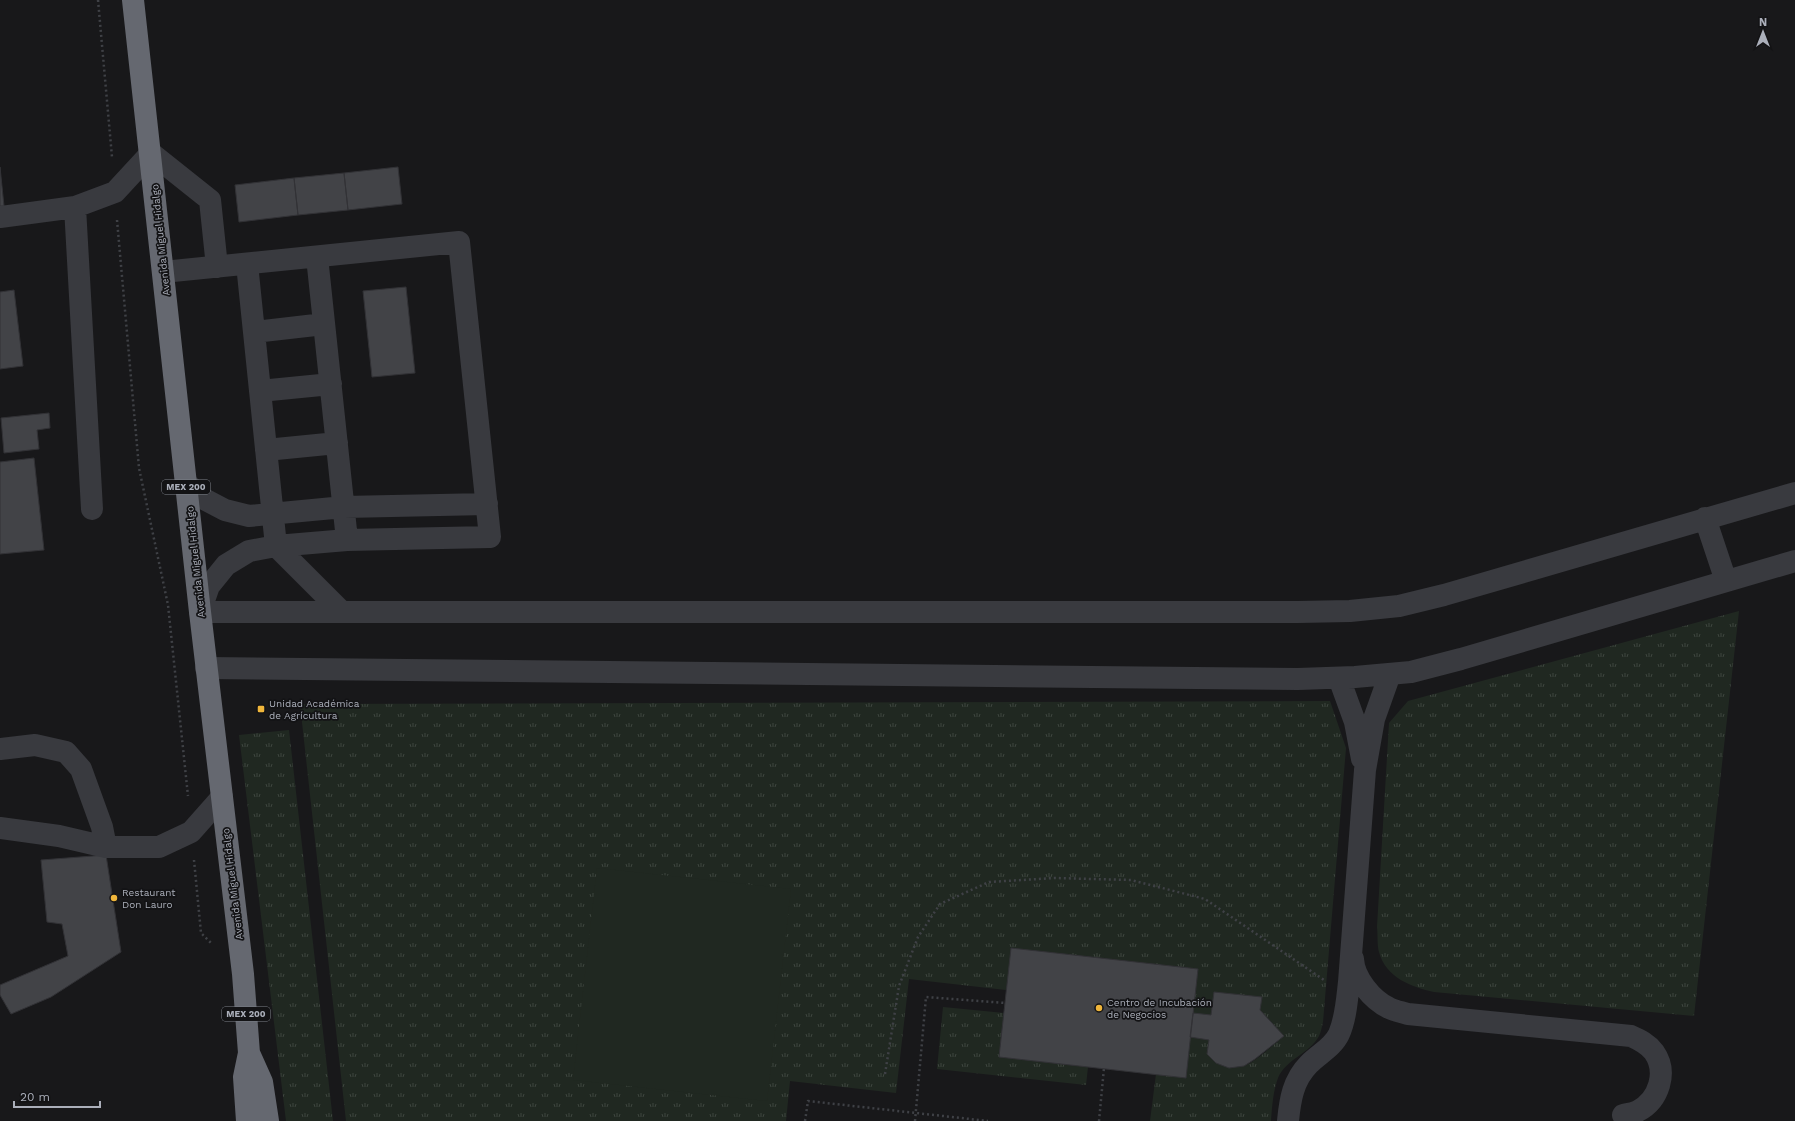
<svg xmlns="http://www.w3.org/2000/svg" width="1795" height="1121" font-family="'Work Sans',sans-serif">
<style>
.grass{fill:url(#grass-tufts)}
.pitch{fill:#202821}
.building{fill:#424347;stroke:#323236}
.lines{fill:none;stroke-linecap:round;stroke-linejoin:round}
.path{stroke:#3f4146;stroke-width:2.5;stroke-dasharray:2 3;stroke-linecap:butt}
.minor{stroke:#393a3f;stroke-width:22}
.highway{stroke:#656870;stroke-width:22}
.poi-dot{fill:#f0b63b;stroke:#131315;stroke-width:1.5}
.labels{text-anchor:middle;stroke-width:3.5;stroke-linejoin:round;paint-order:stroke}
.shield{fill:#131315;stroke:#7d8088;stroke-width:1}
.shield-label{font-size:9px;font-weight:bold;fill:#abafba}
.street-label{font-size:10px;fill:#abafba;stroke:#131315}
.poi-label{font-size:10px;fill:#abafba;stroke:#131315;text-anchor:start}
</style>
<defs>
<pattern id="grass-tufts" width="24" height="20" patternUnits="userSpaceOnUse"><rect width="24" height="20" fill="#202821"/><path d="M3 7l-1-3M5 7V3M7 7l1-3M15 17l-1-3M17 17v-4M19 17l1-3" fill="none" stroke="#3e453f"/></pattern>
</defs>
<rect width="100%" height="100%" fill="#18181a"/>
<path class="grass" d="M 1739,611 L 1694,1016 L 1434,992 C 1412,987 1386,978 1379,952 C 1377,945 1378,935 1377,927 L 1389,723 L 1408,701 Z
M 1330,701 L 1346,748 L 1323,1022 C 1322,1026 1321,1032 1319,1036 C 1309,1054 1286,1059 1278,1078 C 1273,1091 1272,1107 1271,1121 L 1150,1121 L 1156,1074 L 1190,1037 L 1209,1040 L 1207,1054 C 1238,1084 1258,1057 1284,1036 L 1260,1010 L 1262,997 L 1214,992 L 1211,1015 L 1193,1013 L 1198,969 L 1012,948 L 1006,990 L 909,979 L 896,1093 L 790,1081 L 786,1121 L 346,1121 L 300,704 Z
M 289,730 L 333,1121 L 286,1121 L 239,735 Z
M 943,1007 L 1004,1013 L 999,1057 L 1088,1067 L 1086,1085 L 937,1069 Z"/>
<path class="pitch" d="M 597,868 L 791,889 L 767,1101 L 573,1080 Z"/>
<path class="building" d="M 0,167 L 4,206 L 0,206 Z
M 398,167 L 402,204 L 348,210 L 344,173 Z
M 344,173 L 348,210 L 298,215 L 294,178 Z
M 294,178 L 298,215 L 239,222 L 235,185 Z
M 406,287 L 415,373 L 372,377 L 363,291 Z
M 14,290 L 23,366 L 0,369 L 0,292 Z
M 49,413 L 50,428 L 37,430 L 39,449 L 4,453 L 1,418 Z
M 34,458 L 44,550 L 0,554 L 0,462 Z
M 106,855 L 121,952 L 51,997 L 11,1014 L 0,995 L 0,985 L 68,956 L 62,924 L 47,922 L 41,860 Z
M 1011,948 L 1198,969 L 1186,1078 L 999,1057 Z
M 1214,992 L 1262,997 L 1260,1010 L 1284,1036 L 1255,1059 L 1244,1066 L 1229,1068 L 1216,1063 L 1207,1054 L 1209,1040 L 1190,1037 L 1193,1013 L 1211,1015 Z"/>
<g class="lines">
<path class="path" d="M 98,0 L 112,157
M 117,220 L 139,468 L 168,605 L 188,796
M 194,860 L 201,933 L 212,944
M 885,1074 L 899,986 L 918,937 L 940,904 L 989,882 L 1055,878 L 1131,880 L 1205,899 L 1324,980
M 805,1121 L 808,1101 L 988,1121
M 915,1121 L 926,997 L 1005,1003
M 1099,1121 L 1104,1068"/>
<path class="minor" d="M 75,207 L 92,509
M 0,217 L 75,207 L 115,192 L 151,153 L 210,200 L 217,267
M 317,257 L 347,540
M 247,264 L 276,546 L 342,612
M 163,272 L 459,242 L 490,537 L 347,540 L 276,546 L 249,551 L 226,565 L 209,586 L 200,612 L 1298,612 L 1350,611 L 1399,606 L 1444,595 L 1795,493
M 254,332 L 324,324
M 260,391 L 331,384
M 266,450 L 337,443
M 186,483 L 204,499 L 225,510 L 249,516 L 344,507 L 487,504
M 1705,518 L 1726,581
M 206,668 L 1298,679 L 1355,677 L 1411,672 L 1461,659 L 1795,561
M 1339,678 L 1355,722 L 1362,759
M 0,749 L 35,745 L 66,752 L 81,769 L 102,827 L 106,847 L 159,847 L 191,832 L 222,797
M 0,828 L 59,836 L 106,847
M 1353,959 C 1354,978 1372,1000 1389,1008 C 1395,1011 1402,1012 1408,1014 L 1631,1036 C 1640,1040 1648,1044 1654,1052 C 1668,1072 1659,1100 1638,1111 C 1634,1113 1628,1114 1623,1115
M 1288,1121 C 1290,1100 1293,1080 1309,1064 C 1319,1054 1333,1047 1339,1034 C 1346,1018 1347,999 1349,982 L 1365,770 L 1374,719 L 1390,674"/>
<path class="highway" d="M 133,0 L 200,612 L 243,974 L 249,1053 L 244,1077 L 247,1121
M 249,1053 L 262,1082 L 268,1121"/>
</g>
<g class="poi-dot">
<rect x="257" y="705" width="8" height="8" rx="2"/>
<circle cx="114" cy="898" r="4"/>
<circle cx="1099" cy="1008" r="4"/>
</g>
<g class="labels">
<g class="shield">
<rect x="162" y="480" width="48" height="14" rx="3"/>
<rect x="222" y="1007" width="48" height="14" rx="3"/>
</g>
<g class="shield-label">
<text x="186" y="490">MEX 200</text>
<text x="246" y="1017">MEX 200</text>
</g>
<g class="street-label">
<text transform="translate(160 240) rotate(-96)" y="4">Avenida Miguel Hidalgo</text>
<text transform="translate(195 562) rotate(-96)" y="4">Avenida Miguel Hidalgo</text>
<text transform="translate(232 884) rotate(-97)" y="4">Avenida Miguel Hidalgo</text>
</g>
<g class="poi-label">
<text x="269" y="707">Unidad Académica<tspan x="269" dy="12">de Agrícultura</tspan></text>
<text x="122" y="896">Restaurant<tspan x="122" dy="12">Don Lauro</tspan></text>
<text x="1107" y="1006">Centro de Incubación<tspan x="1107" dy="12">de Negocios</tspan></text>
</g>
</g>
<g transform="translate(1763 32)" stroke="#131315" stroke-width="3" paint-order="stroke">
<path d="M0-3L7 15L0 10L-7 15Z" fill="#abafba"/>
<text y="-6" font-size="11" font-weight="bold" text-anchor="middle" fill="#abafba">N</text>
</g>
<path d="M14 1101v6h86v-6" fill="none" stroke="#abafba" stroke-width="2"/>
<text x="20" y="1101" font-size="12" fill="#abafba" stroke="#131315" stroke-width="3" paint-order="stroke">20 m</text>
</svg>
